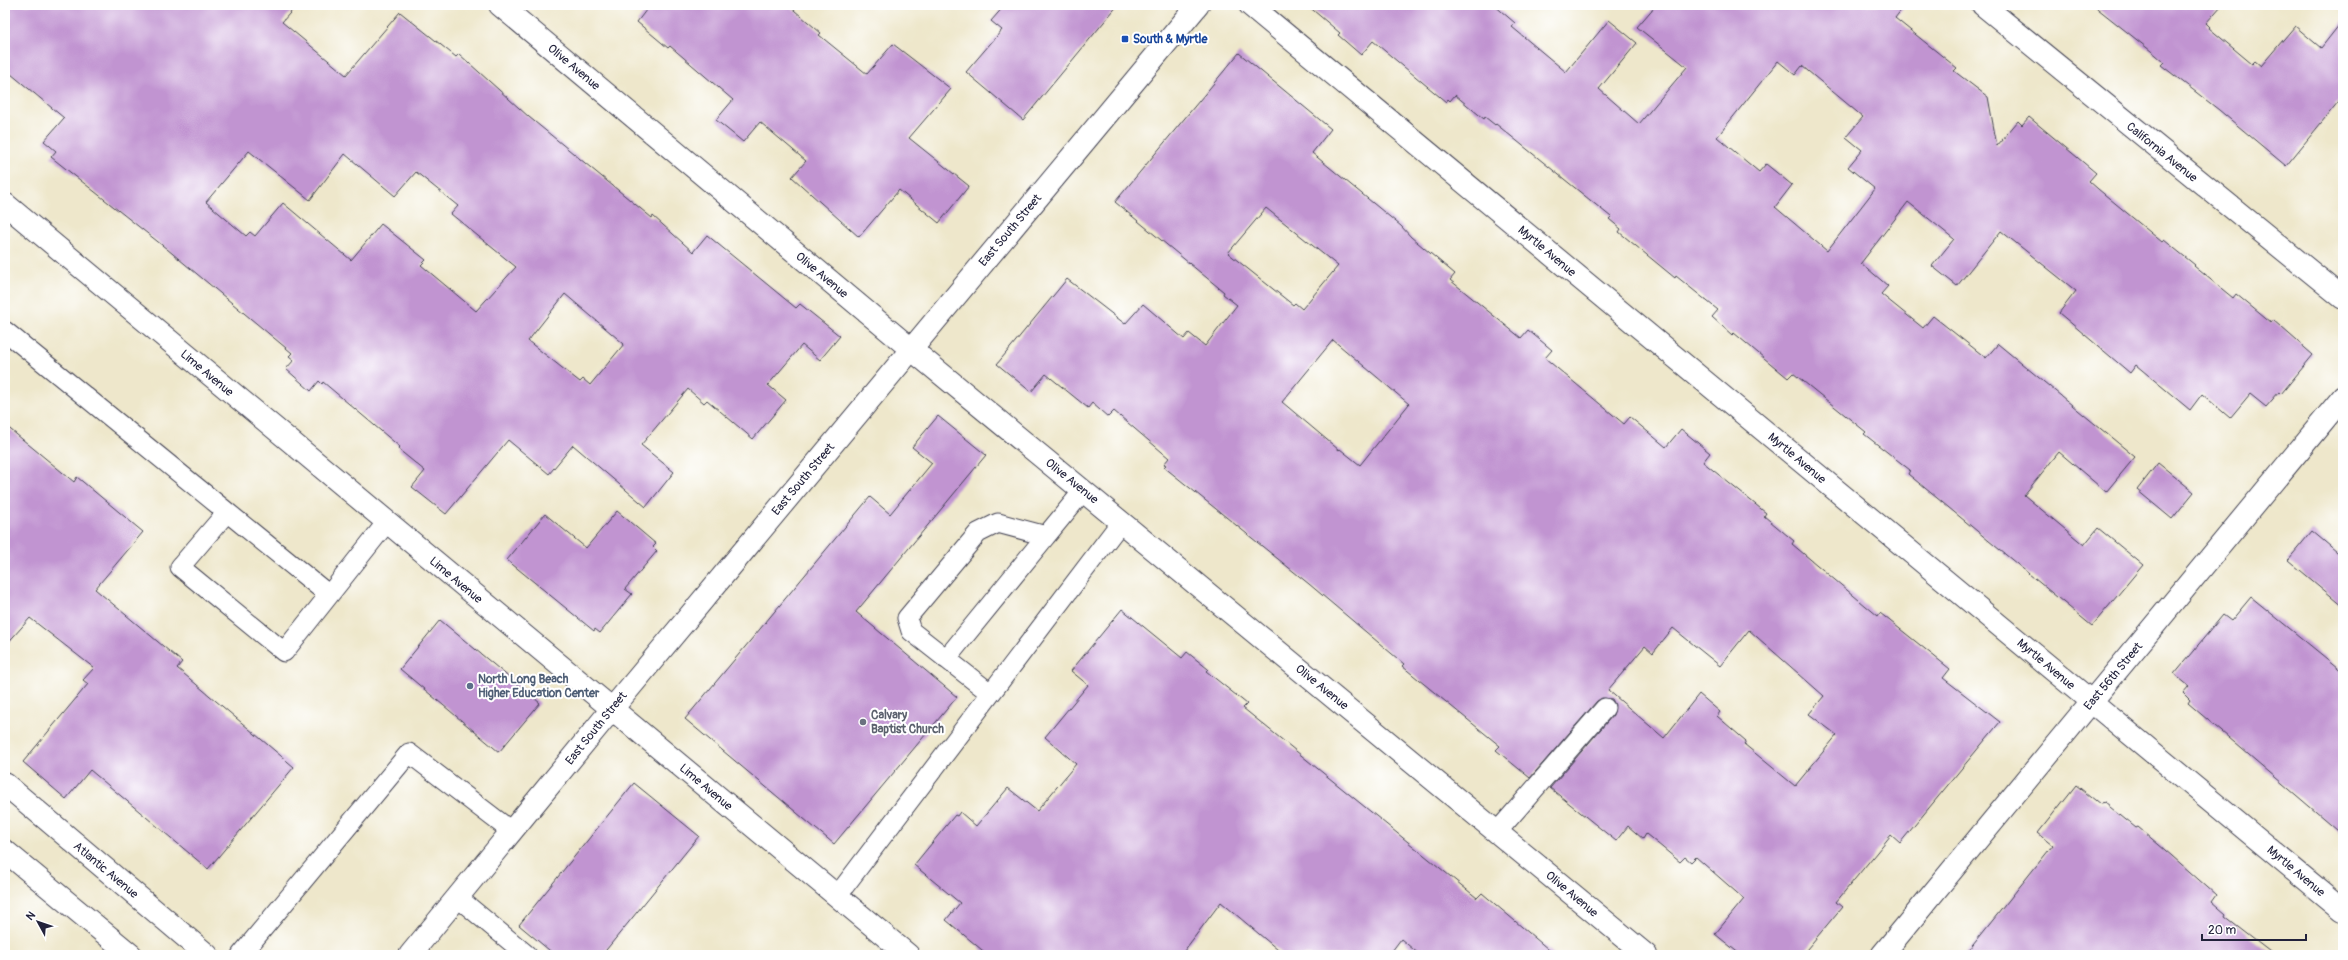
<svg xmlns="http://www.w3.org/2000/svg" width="2348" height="960" font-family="Pangolin,sans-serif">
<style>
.building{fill:#c194d1;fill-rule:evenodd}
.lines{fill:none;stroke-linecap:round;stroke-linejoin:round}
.service-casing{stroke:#414051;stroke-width:21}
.minor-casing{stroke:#414051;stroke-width:24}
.secondary-casing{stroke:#414051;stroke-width:24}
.service{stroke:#fff;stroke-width:19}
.minor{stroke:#fff;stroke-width:22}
.secondary{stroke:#fff;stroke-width:22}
.transit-dot{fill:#1a4fb4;stroke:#fff;stroke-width:1.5}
.service-dot{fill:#5c6f8a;stroke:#fff;stroke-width:1.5}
.worship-dot{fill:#6b7280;stroke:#fff;stroke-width:1.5}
.labels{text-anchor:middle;stroke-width:4;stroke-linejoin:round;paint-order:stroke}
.transit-label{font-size:12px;font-weight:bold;fill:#164399;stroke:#fff;text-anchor:start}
.street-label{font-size:12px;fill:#22223b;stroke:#fff}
.service-label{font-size:12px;font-weight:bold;fill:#4e5e75;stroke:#fff;text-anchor:start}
.worship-label{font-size:12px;font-weight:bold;fill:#5b616d;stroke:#fff;text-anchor:start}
</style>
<rect width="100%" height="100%" fill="#fff"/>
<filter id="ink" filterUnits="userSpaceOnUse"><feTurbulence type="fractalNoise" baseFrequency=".025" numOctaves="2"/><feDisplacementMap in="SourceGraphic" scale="8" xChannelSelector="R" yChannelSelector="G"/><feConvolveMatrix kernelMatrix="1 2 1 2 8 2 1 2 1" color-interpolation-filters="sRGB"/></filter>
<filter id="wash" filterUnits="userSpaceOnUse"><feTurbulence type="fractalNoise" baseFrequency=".012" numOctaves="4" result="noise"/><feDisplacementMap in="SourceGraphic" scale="16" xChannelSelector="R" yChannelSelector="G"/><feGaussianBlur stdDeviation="0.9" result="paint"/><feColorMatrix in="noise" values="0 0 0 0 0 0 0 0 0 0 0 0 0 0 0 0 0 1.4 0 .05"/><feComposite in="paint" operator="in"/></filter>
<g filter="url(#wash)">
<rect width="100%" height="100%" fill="#eee7cb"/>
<g id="blocks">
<path class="building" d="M 5,5 L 297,5 L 282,22 L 346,75 L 400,12 L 456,57 L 459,54 L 529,117 L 652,218 L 653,216 L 693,252 L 707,235 L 796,308 L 800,304 L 840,336 L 820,360 L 802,345 L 768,385 L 786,400 L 753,439 L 707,400 L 704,403 L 688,389 L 641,445 L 674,472 L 646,507 L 573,445 L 549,474 L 508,440 L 446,514 L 412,487 L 425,471 L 398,449 L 400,447 L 323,382 L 322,384 L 319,381 L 311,391 L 286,369 L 294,360 L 289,356 L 292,353 L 167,249 L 51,157 L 56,151 L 44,141 L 64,118 L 5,69 ZM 249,151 L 310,200 L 345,154 L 395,196 L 416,172 L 458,206 L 451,214 L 516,267 L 476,311 L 421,265 L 426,260 L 381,224 L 351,260 L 283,203 L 255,236 L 250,232 L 246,236 L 206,202 ZM 565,294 L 624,344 L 590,385 L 583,379 L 580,382 L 528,341 Z
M 650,5 L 788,5 L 821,33 L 819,35 L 867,74 L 893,44 L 951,89 L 909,138 L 969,186 L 939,223 L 899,190 L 859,237 L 792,177 L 806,161 L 760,122 L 743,142 L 716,120 L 733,100 L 670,46 L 668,48 L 637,22 Z
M 1005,5 L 1118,5 L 1023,120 L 966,72 L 1002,30 L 991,21 Z
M 1307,5 L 1494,5 L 1515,23 L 1512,27 L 1566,72 L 1609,20 L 1637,43 L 1599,89 L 1639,124 L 1687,67 L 1637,27 L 1656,5 L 1905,5 L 1895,18 L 1957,68 L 1954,71 L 1988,97 L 1997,146 L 2018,121 L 2022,125 L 2029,117 L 2096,173 L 2089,181 L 2098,189 L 2162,242 L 2164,240 L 2195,265 L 2194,266 L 2233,298 L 2236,294 L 2271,323 L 2273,320 L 2313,355 L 2281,394 L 2279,392 L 2266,407 L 2250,394 L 2230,418 L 2202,394 L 2190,410 L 2136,365 L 2130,373 L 2059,313 L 2076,291 L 2001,231 L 1957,286 L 1932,266 L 1954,239 L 1908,202 L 1861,263 L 1888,286 L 1881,294 L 1923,328 L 1933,316 L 1986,358 L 1998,344 L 2135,457 L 2106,492 L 2059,452 L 2024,495 L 2084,545 L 2098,528 L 2143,565 L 2092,626 L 1908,474 L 1910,470 L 1864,434 L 1866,432 L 1793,373 L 1788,378 L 1734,333 L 1732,335 L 1712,317 L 1718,310 L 1676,276 L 1675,278 L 1619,232 L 1621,229 L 1609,219 L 1611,217 L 1496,124 L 1495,125 L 1485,117 L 1484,119 L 1455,95 L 1450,101 L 1448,99 L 1446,102 L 1373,41 L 1361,55 L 1338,35 L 1340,33 ZM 1778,61 L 1795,75 L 1802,66 L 1863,117 L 1846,137 L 1862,150 L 1848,167 L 1875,189 L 1827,251 L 1775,207 L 1792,185 L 1766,164 L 1759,172 L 1717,137 Z
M 2093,5 L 2222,5 L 2206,23 L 2210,27 L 2209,28 L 2252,64 L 2255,61 L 2261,66 L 2295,26 L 2321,48 L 2343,20 L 2343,96 L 2286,166 L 2219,110 L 2161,65 L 2164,62 L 2156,55 Z
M 1239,53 L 1331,129 L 1312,153 L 1401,226 L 1411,237 L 1455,274 L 1450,280 L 1521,338 L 1528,330 L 1552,350 L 1545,358 L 1624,424 L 1630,417 L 1666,447 L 1681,429 L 1710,453 L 1703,462 L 1766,513 L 1764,516 L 1794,541 L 1792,544 L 1878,616 L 1880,613 L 1950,669 L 1943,678 L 2000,722 L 1900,843 L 1891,835 L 1836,902 L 1842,907 L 1802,955 L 1741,955 L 1715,934 L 1744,899 L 1696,857 L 1691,862 L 1685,857 L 1680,862 L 1646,834 L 1643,839 L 1628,826 L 1616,841 L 1550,788 L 1613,715 L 1615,705 L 1612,699 L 1602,698 L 1597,701 L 1530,778 L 1496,750 L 1500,746 L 1402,666 L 1404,664 L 1309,584 L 1164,467 L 1166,465 L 1164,464 L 1169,458 L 1114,411 L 1108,417 L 1092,403 L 1088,408 L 1046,374 L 1031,392 L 997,364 L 1067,279 L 1125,324 L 1143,304 L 1184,339 L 1189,333 L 1205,346 L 1237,305 L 1223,294 L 1224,292 L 1115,202 ZM 1266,208 L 1338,266 L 1302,309 L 1295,303 L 1293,305 L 1228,253 ZM 1333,340 L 1409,404 L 1360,465 L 1340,449 L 1339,450 L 1282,402 ZM 1673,628 L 1720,666 L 1749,630 L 1824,696 L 1809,714 L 1837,735 L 1795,786 L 1744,744 L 1746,741 L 1717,716 L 1720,712 L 1699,694 L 1664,738 L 1608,690 L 1645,646 L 1653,653 Z
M 938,416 L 986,455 L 856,612 L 957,697 L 834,844 L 685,719 L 870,497 L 890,514 L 932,463 L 912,447 Z
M 5,425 L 74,482 L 77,477 L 143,532 L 95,589 L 182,662 L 177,668 L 294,767 L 208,869 L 90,770 L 66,799 L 23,762 L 88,684 L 83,680 L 94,668 L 30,618 L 5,646 Z
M 2158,463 L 2194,492 L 2172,519 L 2137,490 Z
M 617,511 L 656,544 L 653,547 L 657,551 L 625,589 L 632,594 L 600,633 L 595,629 L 594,631 L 507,560 L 545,514 L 586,548 Z
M 2312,531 L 2343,557 L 2343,606 L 2288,560 Z
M 2251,597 L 2343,672 L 2343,835 L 2188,703 L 2190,700 L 2183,693 L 2189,686 L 2174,674 L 2223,615 L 2231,621 Z
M 1122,609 L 1182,658 L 1187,652 L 1208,669 L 1206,671 L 1247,704 L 1243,708 L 1477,898 L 1482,893 L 1555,955 L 1420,955 L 1401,939 L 1389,955 L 1284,955 L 1221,902 L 1181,955 L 988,955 L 946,920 L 960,903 L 914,865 L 955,815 L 957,816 L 960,812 L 976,826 L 1008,788 L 1037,811 L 1076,764 L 1045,737 L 1088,685 L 1071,671 Z
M 440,620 L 540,703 L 499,752 L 400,669 Z
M 634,783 L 699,836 L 602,955 L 555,955 L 519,925 Z
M 2076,785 L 2100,804 L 2105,803 L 2136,828 L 2138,827 L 2172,856 L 2216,895 L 2211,902 L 2226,915 L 2225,917 L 2274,955 L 1965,955 L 2053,845 L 2038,833 Z"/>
</g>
</g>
<g filter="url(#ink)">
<use href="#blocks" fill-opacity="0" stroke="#414051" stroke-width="1"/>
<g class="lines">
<defs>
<path id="service" d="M 5,331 L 227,512
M 329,595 L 227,512 L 180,567 L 284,652 L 387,522
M 946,659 L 1046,536
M 990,693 L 911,631 L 907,618 L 978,533 L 998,523 L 1046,536 L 1083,491
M 1497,832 L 1605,708
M 837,896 L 1121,522
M 457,897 L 527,955
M 241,955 L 409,753 L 511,831"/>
<path id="minor" d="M 500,5 L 911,349 L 1646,955
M 1250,5 L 2343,910
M 1983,5 L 2343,298
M 5,204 L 908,955
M 1882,955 L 2343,397"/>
<path id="secondary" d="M 5,784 L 207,955
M 5,851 L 131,955
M 410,955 L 612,709 L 1198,5"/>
</defs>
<use href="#service" class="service-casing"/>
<use href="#minor" class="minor-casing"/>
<use href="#secondary" class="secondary-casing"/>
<use href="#service" class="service"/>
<use href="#minor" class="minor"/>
<use href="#secondary" class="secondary"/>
</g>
</g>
<rect class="transit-dot" x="1121" y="35" width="8" height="8" rx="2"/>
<circle class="service-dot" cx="470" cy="686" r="4"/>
<circle class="worship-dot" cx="863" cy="722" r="4"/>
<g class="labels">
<g class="transit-label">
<text x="1133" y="43">South &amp; Myrtle</text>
</g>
<g class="street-label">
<text transform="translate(574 67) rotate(40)" y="4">Olive Avenue</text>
<text transform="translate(2162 152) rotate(39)" y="4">California Avenue</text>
<text transform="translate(1010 230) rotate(-50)" y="4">East South Street</text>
<text transform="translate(1547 251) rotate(40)" y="4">Myrtle Avenue</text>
<text transform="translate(822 275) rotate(40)" y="4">Olive Avenue</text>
<text transform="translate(207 373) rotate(40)" y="4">Lime Avenue</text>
<text transform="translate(1797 458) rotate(40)" y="4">Myrtle Avenue</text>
<text transform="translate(803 479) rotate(-50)" y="4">East South Street</text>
<text transform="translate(1072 481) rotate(39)" y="4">Olive Avenue</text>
<text transform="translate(456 580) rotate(40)" y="4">Lime Avenue</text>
<text transform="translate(2046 664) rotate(40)" y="4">Myrtle Avenue</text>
<text transform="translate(2113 676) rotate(-50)" y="4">East 56th Street</text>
<text transform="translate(1322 687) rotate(39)" y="4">Olive Avenue</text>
<text transform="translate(596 728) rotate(-51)" y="4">East South Street</text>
<text transform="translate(706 787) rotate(40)" y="4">Lime Avenue</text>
<text transform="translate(106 870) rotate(40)" y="4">Atlantic Avenue</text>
<text transform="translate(2296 871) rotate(40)" y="4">Myrtle Avenue</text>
<text transform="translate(1572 894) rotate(40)" y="4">Olive Avenue</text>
</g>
<g class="service-label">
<text x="478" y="683">North Long Beach<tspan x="478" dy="14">Higher Education Center</tspan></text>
</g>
<g class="worship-label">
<text x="871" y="719">Calvary<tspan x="871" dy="14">Baptist Church</tspan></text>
</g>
</g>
<rect width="2348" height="960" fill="none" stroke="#fff" stroke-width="20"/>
<g transform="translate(38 922) rotate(310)" stroke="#ffffff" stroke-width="3" paint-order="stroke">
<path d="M0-3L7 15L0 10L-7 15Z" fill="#22223b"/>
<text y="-6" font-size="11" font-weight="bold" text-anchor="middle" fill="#22223b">N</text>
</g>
<path d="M2202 934v6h104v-6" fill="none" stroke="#22223b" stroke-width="2"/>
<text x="2208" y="934" font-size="12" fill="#22223b" stroke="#ffffff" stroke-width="3" paint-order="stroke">20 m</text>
</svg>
